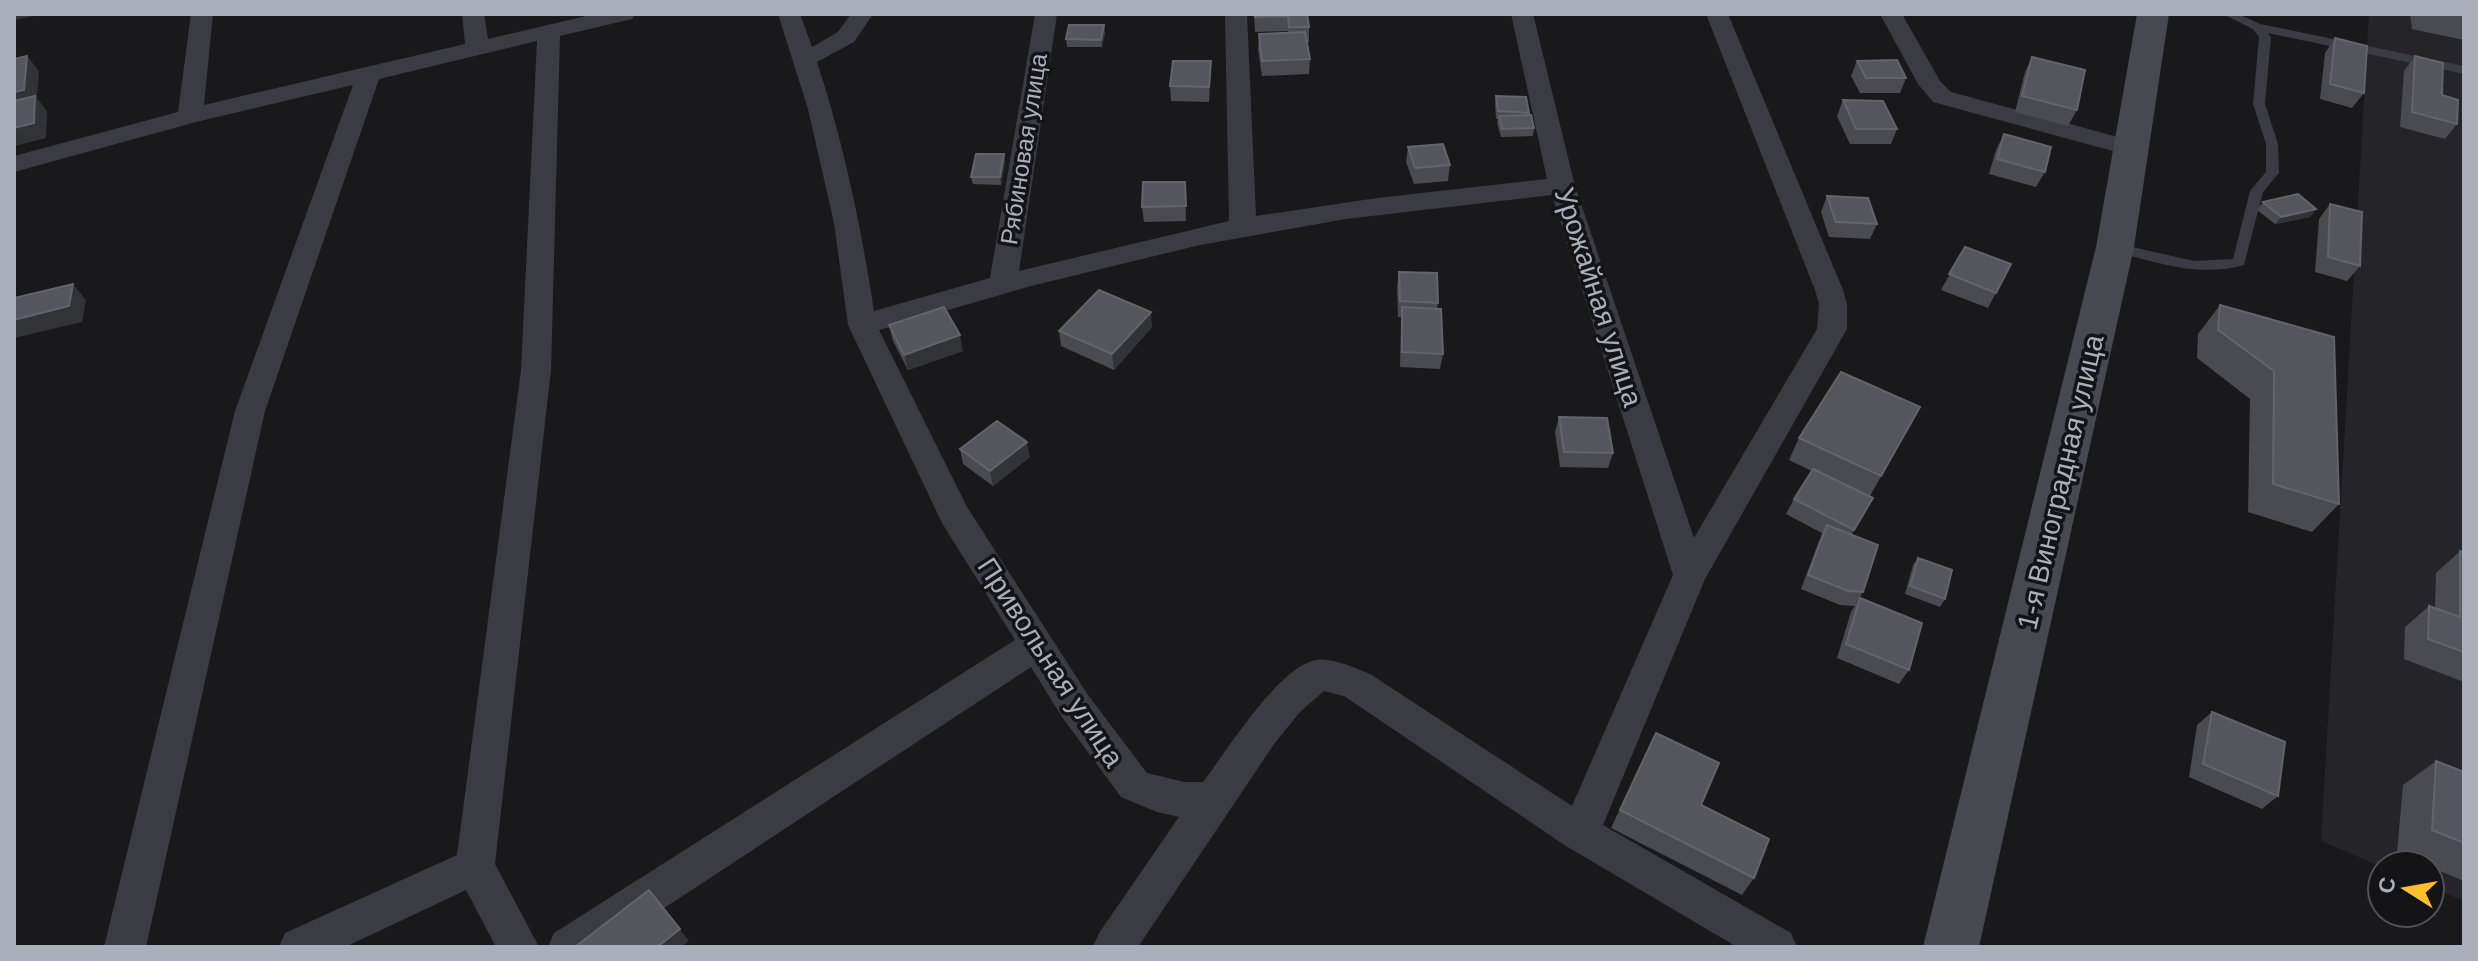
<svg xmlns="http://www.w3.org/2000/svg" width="2478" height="961" font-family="Arial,sans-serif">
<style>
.built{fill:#252529}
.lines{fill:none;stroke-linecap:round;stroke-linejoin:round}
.lane{fill:#3b3c43;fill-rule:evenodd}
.street{fill:#3b3c43;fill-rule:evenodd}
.secondary{fill:#474951;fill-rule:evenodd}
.wall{fill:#4a4b51}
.shaded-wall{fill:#323337}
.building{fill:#55565d;stroke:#62646c;stroke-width:2}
.labels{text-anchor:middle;stroke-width:7;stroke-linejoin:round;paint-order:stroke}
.far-street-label{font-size:24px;fill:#aaafbc;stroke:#141417}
.street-label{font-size:28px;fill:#aaafbc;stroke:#141417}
</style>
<rect width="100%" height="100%" fill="#19191b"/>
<path class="built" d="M 2369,14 L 2464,14 L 2464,901 L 2430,887 L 2430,865 L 2382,867 L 2321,841 Z"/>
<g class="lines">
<path class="lane" d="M 2223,14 L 2238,14 L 2260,24 L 2464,66 L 2464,74 L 2268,33 L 2271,37 L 2265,104 L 2278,144 L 2279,173 L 2263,192 L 2244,265 C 2198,278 2155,262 2110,250 L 2108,247 L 2110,244 L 2115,243 L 2194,261 L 2233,259 L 2250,191 L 2266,172 L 2266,144 L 2253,104 L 2259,37 L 2253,29 Z"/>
<path class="street" d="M 191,14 L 213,14 L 204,105 L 465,44 L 462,14 L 484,14 L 488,39 L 595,14 L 635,14 L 632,19 L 560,36 L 551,370 L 495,864 L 539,947 L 496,947 L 466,890 L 345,947 L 279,947 L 285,933 L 457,855 L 521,370 L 537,41 L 379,79 L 265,411 L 146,947 L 104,947 L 235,411 L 353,85 L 196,122 L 14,172 L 14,156 L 178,112 Z
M 778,14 L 800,14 L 812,47 L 838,32 L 851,14 L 873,14 L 854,42 L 817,62 C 844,144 861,227 874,311 L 990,278 L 1035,14 L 1057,14 L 1019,271 L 1229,221 L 1225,14 L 1247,14 L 1256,216 L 1377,198 L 1547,179 L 1511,14 L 1533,14 L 1575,186 L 1694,538 L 1817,329 L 1819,304 L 1815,290 L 1706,14 L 1728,14 L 1843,290 L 1847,304 L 1847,329 L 1705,579 L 1603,825 L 1791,933 L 1797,947 L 1737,947 L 1566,846 L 1344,696 L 1324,691 L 1300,712 L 1274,744 L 1138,947 L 1093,947 L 1099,933 L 1179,817 L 1157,812 L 1121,797 L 1062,717 L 1031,667 L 605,947 L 548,947 L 554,933 L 1015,640 L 942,523 L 848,325 L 834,223 L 808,109 ZM 1552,195 L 1673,575 L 1572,806 L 1370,674 C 1354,668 1333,657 1316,660 C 1278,667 1226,752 1203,782 L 1184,782 L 1147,773 L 1088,695 L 967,507 L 879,330 L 1031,286 L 1200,245 L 1346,219 Z
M 1880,14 L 1902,14 L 1940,81 L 1951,92 L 2140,143 L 2144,148 L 2140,153 L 2131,156 L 1933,102 L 1918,84 Z"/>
<path class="secondary" d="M 2137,14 L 2169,14 L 2134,247 L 1979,947 L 1923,947 L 2096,247 Z"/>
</g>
<path class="wall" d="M 1254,14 L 1307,14 L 1309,27 L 1309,42 L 1307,42 L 1310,59 L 1309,74 L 1262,76 L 1258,49 L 1259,34 L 1288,33 L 1288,31 L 1255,32 Z
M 2410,14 L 2464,14 L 2464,40 L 2412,29 Z
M 1104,25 L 1105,33 L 1102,47 L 1067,47 L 1066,39 Z
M 2335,38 L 2364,93 L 2352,108 L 2320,99 L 2325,53 Z
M 2415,56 L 2442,95 L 2457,124 L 2445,139 L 2400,127 L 2404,71 Z
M 2032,57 L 2077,110 L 2068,126 L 2015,112 L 2025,72 Z
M 1211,61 L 1209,102 L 1171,101 L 1170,86 Z
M 1857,61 L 1906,78 L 1900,93 L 1860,93 L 1851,76 Z
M 1496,96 L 1529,113 L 1528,115 L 1534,128 L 1533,136 L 1501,137 L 1497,123 L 1498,119 L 1496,119 L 1495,104 Z
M 1843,100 L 1897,129 L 1891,144 L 1850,144 L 1837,116 Z
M 2004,134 L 2045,172 L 2036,187 L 1989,174 L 1996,150 Z
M 1408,147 L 1450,165 L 1448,181 L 1414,184 L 1406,162 Z
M 1004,154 L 1005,162 L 1001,185 L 973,184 L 971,177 Z
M 1185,182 L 1186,221 L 1144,222 L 1142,207 Z
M 1827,196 L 1877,224 L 1870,239 L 1829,237 L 1821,212 Z
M 2263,202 L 2316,209 L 2310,217 L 2275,224 L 2257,210 Z
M 2330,204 L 2360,266 L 2347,281 L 2315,272 L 2319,219 Z
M 1965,247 L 2011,264 L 1988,308 L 1941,290 Z
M 1399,272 L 1438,303 L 1437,309 L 1443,354 L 1440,369 L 1400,367 L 1401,317 L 1398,317 L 1397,287 Z
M 2220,305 L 2334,337 L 2339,504 L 2312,532 L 2248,512 L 2250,399 L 2197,358 L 2198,334 Z
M 889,325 L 963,351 L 908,370 L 893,341 Z
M 1152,327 L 1114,370 L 1061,346 L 1059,331 Z
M 1920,407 L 1870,496 L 1852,534 L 1863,592 L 1855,606 L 1840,605 L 1801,589 L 1822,533 L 1786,514 L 1794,499 L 1812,471 L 1789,460 L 1799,438 Z
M 1559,417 L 1613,453 L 1608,468 L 1560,467 L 1555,432 Z
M 960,449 L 1030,457 L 993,486 L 963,464 Z
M 2460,551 L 2464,553 L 2464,682 L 2404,659 L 2405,627 L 2429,606 L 2435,608 L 2436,573 Z
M 1918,558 L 1945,599 L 1940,607 L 1905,594 L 1913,565 Z
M 1860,598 L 1909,670 L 1899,684 L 1837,658 L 1851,612 Z
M 2212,712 L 2278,796 L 2262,809 L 2189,777 L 2197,725 Z
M 1656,733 L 1701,805 L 1754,878 L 1742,895 L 1611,828 Z
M 2436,761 L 2464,772 L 2464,881 L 2430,867 L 2430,865 L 2425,865 L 2397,853 L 2403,785 Z"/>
<path class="shaded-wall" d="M 14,14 L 45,14 L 14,20 Z
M 1104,25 L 1105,33 L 1102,47 L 1101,40 Z
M 27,56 L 39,71 L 37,98 L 47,111 L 46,138 L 14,146 L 14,92 Z
M 1211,61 L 1211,77 L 1209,102 L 1209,87 Z
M 1004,154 L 1005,162 L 1001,185 L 1000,177 Z
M 2316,209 L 2310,217 L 2275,224 L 2281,217 Z
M 73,284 L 86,300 L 82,322 L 14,338 L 14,320 Z
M 1151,312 L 1152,327 L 1114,370 L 1112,354 Z
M 960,335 L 963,351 L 908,370 L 904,355 Z
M 1027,442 L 1030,457 L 993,486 L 990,471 Z
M 649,890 L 689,941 L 681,947 L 657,947 Z"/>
<path class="building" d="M 1255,14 L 1307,14 L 1309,27 L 1289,27 L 1288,16 L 1255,17 Z
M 1069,25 L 1104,25 L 1101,40 L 1066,39 Z
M 1305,32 L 1310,59 L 1262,61 L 1259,34 Z
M 2335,38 L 2367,46 L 2364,93 L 2330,84 Z
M 27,56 L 24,90 L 14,92 L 14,59 Z
M 2415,56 L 2443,63 L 2442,95 L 2458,100 L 2457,124 L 2412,112 Z
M 2032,57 L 2085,70 L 2077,110 L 2022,96 Z
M 1897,60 L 1906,78 L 1866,78 L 1857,61 Z
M 1173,61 L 1211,61 L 1209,87 L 1170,86 Z
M 35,96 L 34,123 L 14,128 L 14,101 Z
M 1496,96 L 1526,97 L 1529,113 L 1498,111 Z
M 1843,100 L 1883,101 L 1897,129 L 1856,129 Z
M 1531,115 L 1534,128 L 1502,129 L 1499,116 Z
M 2004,134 L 2051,147 L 2045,172 L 1997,159 Z
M 1443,144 L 1450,165 L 1415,168 L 1408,147 Z
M 976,154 L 1004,154 L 1000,177 L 971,177 Z
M 1143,182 L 1185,182 L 1186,206 L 1142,207 Z
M 2298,194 L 2316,209 L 2281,217 L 2263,202 Z
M 1827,196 L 1868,198 L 1877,224 L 1836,222 Z
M 2330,204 L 2362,212 L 2360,266 L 2328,257 Z
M 1965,247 L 2011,264 L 1996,293 L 1949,274 Z
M 1399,272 L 1437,273 L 1438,303 L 1400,301 Z
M 73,284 L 69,306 L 14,320 L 14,298 Z
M 1099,290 L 1151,312 L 1112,354 L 1059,331 Z
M 2220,305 L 2334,337 L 2339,504 L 2273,484 L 2274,371 L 2218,330 Z
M 944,307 L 960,335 L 904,355 L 889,325 Z
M 1402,307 L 1441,309 L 1443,354 L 1402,352 Z
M 1841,372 L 1920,407 L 1881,476 L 1799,438 Z
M 1559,417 L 1607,418 L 1613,453 L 1564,452 Z
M 997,421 L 1027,442 L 990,471 L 960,449 Z
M 1813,469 L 1873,498 L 1854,530 L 1794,499 Z
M 1827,525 L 1878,545 L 1863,592 L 1848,591 L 1808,575 Z
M 2460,551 L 2464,553 L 2464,652 L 2428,639 L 2429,606 L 2460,617 Z
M 1918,558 L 1952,570 L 1945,599 L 1910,586 Z
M 1860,598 L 1922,623 L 1909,670 L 1846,644 Z
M 2212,712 L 2285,742 L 2278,796 L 2203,764 Z
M 1656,733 L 1719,763 L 1701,805 L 1769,839 L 1754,878 L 1620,810 Z
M 2436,761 L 2464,772 L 2464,843 L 2432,830 Z
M 649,890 L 680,929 L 657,947 L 575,947 Z"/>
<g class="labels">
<g class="far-street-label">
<text transform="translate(1024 149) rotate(-81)" y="8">Рябиновая улица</text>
</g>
<g class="street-label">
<text transform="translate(1599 297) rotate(72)" y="10">Урожайная улица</text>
<text transform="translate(2060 482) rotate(-77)" y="10">1-я Виноградная улица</text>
<text transform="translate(1051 662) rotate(57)" y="10">Привольная улица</text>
</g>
</g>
<rect width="2478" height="961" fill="none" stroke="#aaafbc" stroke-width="32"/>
<g transform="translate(2406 889) rotate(281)"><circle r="38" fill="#141417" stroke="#505259" stroke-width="2"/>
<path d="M0-6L14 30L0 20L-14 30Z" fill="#ffbf2d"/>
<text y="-12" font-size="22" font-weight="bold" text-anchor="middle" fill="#aaafbc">С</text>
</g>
</svg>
